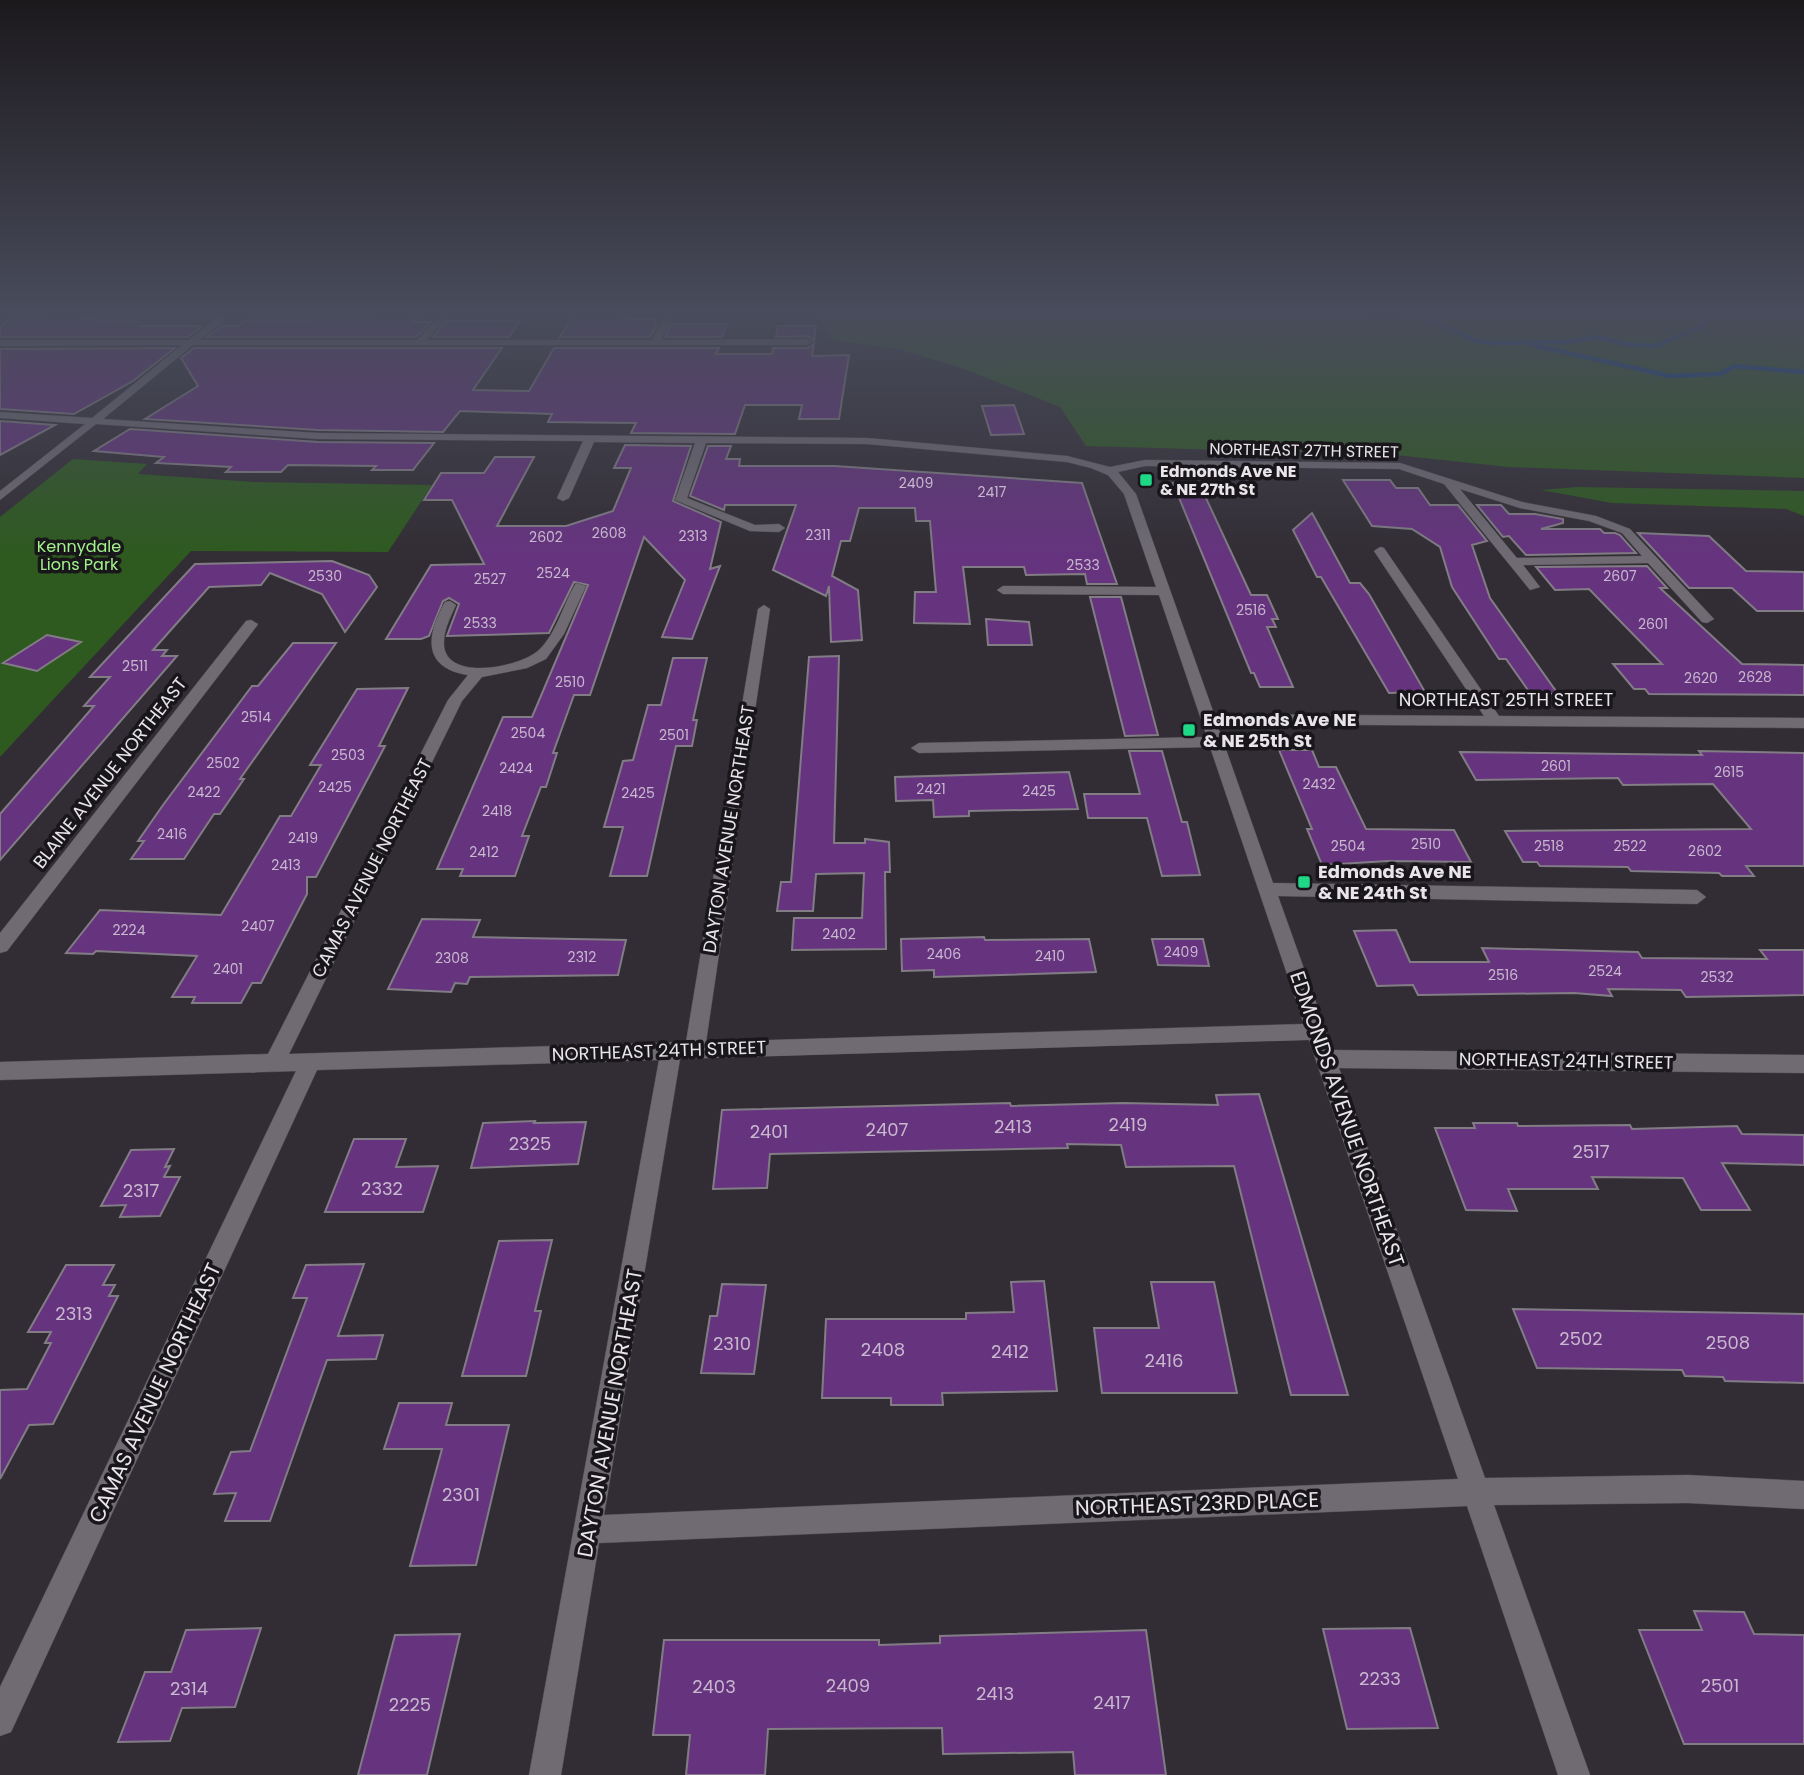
<svg xmlns="http://www.w3.org/2000/svg" width="1804" height="1775" font-family="Poppins,sans-serif">
<style>
.green{fill:#2e5a1f}
.lines{fill:none;stroke-linecap:round;stroke-linejoin:round}
.stream{stroke:#094288;stroke-width:4.5}
.building{fill:#66337f;stroke:#827d85;stroke-width:2}
.minor-casing{stroke:#4f4b51;stroke-width:1}
.minor{fill:#706b73;fill-rule:evenodd}
.poi-dot{fill:#1fd887;stroke:#18161a;stroke-width:2.5}
.labels{text-anchor:middle;stroke-width:7;stroke-linejoin:round;paint-order:stroke}
.number-label{font-size:14px;fill:#c8b8ce}
.far-street-label{font-size:16px;fill:#e8e4e9;stroke:#18161a}
.far-poi-label{font-size:16px;font-weight:bold;fill:#e8e4e9;stroke:#18161a;text-anchor:start}
.far-park-label{font-size:16px;fill:#a2f389;stroke:#18161a}
.street-label{font-size:18px;fill:#e8e4e9;stroke:#18161a}
.poi-label{font-size:18px;font-weight:bold;fill:#e8e4e9;stroke:#18161a;text-anchor:start}
.near-number-label{font-size:18px;fill:#c8b8ce}
.near-street-label{font-size:21px;fill:#e8e4e9;stroke:#18161a}
</style>
<rect width="100%" height="100%" fill="#322d34"/>
<path class="green" d="M 810,311 L 1804,311 L 1804,478 L 1508,467 L 1396,455 L 1086,446 L 1060,407 L 959,367 L 898,349 L 833,340 L 823,321 Z
M 73,459 L 147,464 L 138,474 L 255,482 L 432,485 L 388,552 L 191,551 L 0,757 L 0,517 Z
M 1578,487 L 1804,491 L 1804,516 L 1786,509 L 1612,503 L 1541,490 Z"/>
<g class="lines">
<path class="stream" d="M 1325,311 L 1417,318 L 1442,325 L 1473,340 L 1491,343 L 1566,342 L 1598,337 L 1625,344 L 1656,346 L 1703,326 L 1706,311
M 1532,345 L 1670,376 L 1720,374 L 1735,366 L 1804,372"/>
</g>
<path class="building" d="M 47,311 L 138,311 L 86,312 L 80,319 L 138,322 L 139,326 L 202,326 L 188,337 L 0,337 L 0,326 L 16,316 L 47,316 Z
M 575,311 L 628,311 L 623,319 L 656,319 L 654,324 L 657,324 L 650,337 L 560,337 Z
M 422,312 L 413,322 L 431,322 L 416,337 L 207,337 L 221,326 L 238,326 L 245,320 L 317,320 L 322,315 Z
M 447,321 L 520,321 L 509,337 L 433,337 Z
M 671,324 L 727,324 L 722,337 L 665,337 Z
M 778,326 L 816,326 L 814,341 L 808,336 L 776,337 Z
M 814,344 L 812,356 L 849,355 L 839,419 L 799,419 L 802,405 L 745,405 L 735,434 L 631,433 L 636,423 L 548,422 L 552,414 L 460,411 L 443,432 L 318,430 L 145,419 L 198,386 L 181,358 L 194,348 L 502,348 L 473,390 L 529,391 L 554,348 L 719,348 L 716,354 L 772,354 L 773,348 L 808,348 Z
M 175,348 L 133,381 L 74,414 L 0,409 L 0,349 Z
M 1014,405 L 1024,434 L 991,435 L 982,406 Z
M 0,421 L 55,425 L 0,455 Z
M 130,429 L 318,442 L 434,443 L 413,470 L 372,470 L 376,466 L 288,465 L 281,472 L 226,472 L 231,467 L 156,463 L 164,457 L 94,451 Z
M 625,445 L 691,446 L 673,501 L 721,522 L 710,569 L 720,566 L 692,639 L 662,637 L 685,580 L 644,537 L 590,695 L 574,695 L 553,753 L 557,753 L 546,787 L 541,787 L 522,836 L 529,836 L 515,876 L 460,876 L 463,869 L 437,869 L 503,717 L 532,717 L 588,585 L 574,582 L 549,633 L 447,636 L 459,604 L 449,598 L 443,601 L 429,636 L 421,639 L 386,639 L 431,565 L 484,564 L 452,500 L 424,500 L 441,473 L 484,473 L 495,457 L 534,457 L 497,526 L 566,526 L 613,511 L 631,468 L 614,468 Z
M 708,446 L 731,446 L 726,459 L 740,459 L 739,466 L 835,466 L 1082,483 L 1117,584 L 1087,584 L 1085,574 L 1026,575 L 1024,567 L 963,567 L 970,624 L 914,623 L 915,592 L 936,592 L 930,521 L 916,521 L 915,508 L 859,508 L 850,541 L 841,541 L 832,576 L 858,590 L 862,640 L 831,642 L 829,586 L 826,596 L 773,570 L 796,505 L 725,505 L 724,510 L 690,496 Z
M 1343,480 L 1390,480 L 1396,488 L 1418,488 L 1430,505 L 1458,505 L 1487,541 L 1472,545 L 1490,598 L 1558,694 L 1530,693 L 1506,659 L 1499,659 L 1452,587 L 1440,547 L 1412,529 L 1372,526 Z
M 1173,483 L 1199,483 L 1251,595 L 1267,595 L 1278,619 L 1272,619 L 1276,627 L 1267,627 L 1293,687 L 1260,687 L 1254,673 L 1251,673 Z
M 1477,505 L 1501,505 L 1509,514 L 1535,514 L 1563,519 L 1563,523 L 1541,529 L 1600,529 L 1604,533 L 1615,533 L 1620,535 L 1636,553 L 1526,555 L 1509,536 L 1503,537 Z
M 1312,513 L 1350,583 L 1360,583 L 1369,594 L 1425,692 L 1389,693 L 1321,577 L 1317,577 L 1293,530 Z
M 1638,533 L 1709,536 L 1746,571 L 1804,572 L 1804,611 L 1757,611 L 1732,588 L 1689,588 Z
M 332,561 L 369,575 L 377,587 L 345,632 L 322,594 L 270,573 L 261,585 L 209,587 L 153,650 L 167,650 L 162,656 L 177,656 L 0,860 L 0,814 L 94,706 L 84,706 L 110,677 L 90,677 L 195,564 Z
M 1647,566 L 1667,588 L 1660,588 L 1742,664 L 1804,665 L 1804,695 L 1649,694 L 1645,689 L 1634,689 L 1613,664 L 1662,664 L 1589,589 L 1555,590 L 1536,567 Z
M 1090,597 L 1121,597 L 1158,735 L 1125,736 Z
M 986,619 L 1029,622 L 1032,645 L 988,645 Z
M 47,635 L 81,642 L 37,671 L 3,663 Z
M 293,643 L 336,643 L 240,779 L 244,779 L 220,814 L 214,814 L 184,859 L 131,859 L 144,841 L 138,841 L 163,805 L 252,686 L 258,686 Z
M 839,656 L 834,843 L 865,843 L 865,839 L 889,842 L 890,872 L 885,872 L 886,949 L 792,950 L 794,918 L 862,918 L 864,873 L 816,874 L 813,911 L 777,911 L 781,882 L 791,882 L 809,657 Z
M 673,658 L 707,658 L 693,720 L 697,720 L 692,746 L 676,746 L 647,876 L 610,876 L 623,827 L 604,827 L 623,761 L 633,760 L 648,705 L 661,705 Z
M 408,688 L 379,746 L 385,746 L 316,877 L 307,877 L 307,894 L 276,954 L 261,983 L 252,983 L 241,1003 L 192,1003 L 195,997 L 172,997 L 197,956 L 96,951 L 93,954 L 66,953 L 100,910 L 221,915 L 280,816 L 291,816 L 321,765 L 310,765 L 357,689 Z
M 1279,750 L 1312,750 L 1319,767 L 1336,767 L 1366,829 L 1454,830 L 1471,862 L 1388,861 L 1322,865 L 1307,829 L 1312,829 Z
M 1129,751 L 1162,751 L 1182,822 L 1187,822 L 1200,875 L 1162,876 L 1147,818 L 1088,818 L 1084,794 L 1140,794 Z
M 1699,751 L 1804,753 L 1804,866 L 1746,866 L 1754,876 L 1722,876 L 1719,873 L 1631,871 L 1628,867 L 1540,866 L 1537,862 L 1523,862 L 1505,831 L 1751,829 L 1713,784 L 1623,785 L 1618,778 L 1476,780 L 1460,752 L 1702,755 Z
M 1069,772 L 1078,809 L 969,811 L 969,816 L 934,817 L 933,800 L 896,801 L 895,777 Z
M 422,919 L 480,920 L 473,937 L 626,940 L 618,975 L 470,977 L 467,984 L 455,983 L 451,992 L 388,989 Z
M 1396,930 L 1410,962 L 1489,962 L 1482,948 L 1638,952 L 1642,958 L 1767,959 L 1760,950 L 1804,950 L 1804,995 L 1686,997 L 1681,990 L 1608,989 L 1612,996 L 1574,993 L 1418,995 L 1413,985 L 1377,986 L 1354,931 Z
M 984,937 L 985,940 L 1089,939 L 1096,972 L 934,977 L 934,970 L 902,971 L 901,939 Z
M 1152,939 L 1203,939 L 1209,966 L 1158,965 Z
M 1259,1094 L 1348,1395 L 1291,1395 L 1234,1166 L 1126,1167 L 1121,1145 L 1067,1144 L 1068,1148 L 770,1154 L 767,1188 L 713,1189 L 722,1110 L 1010,1103 L 1011,1106 L 1123,1103 L 1218,1105 L 1216,1095 Z
M 535,1121 L 534,1123 L 586,1122 L 578,1164 L 471,1168 L 483,1123 Z
M 1473,1123 L 1517,1123 L 1518,1126 L 1630,1125 L 1632,1129 L 1737,1126 L 1742,1134 L 1804,1135 L 1804,1165 L 1722,1163 L 1750,1210 L 1701,1210 L 1683,1178 L 1592,1177 L 1598,1189 L 1508,1189 L 1517,1211 L 1466,1210 L 1435,1128 L 1475,1128 Z
M 354,1139 L 406,1139 L 396,1167 L 438,1166 L 423,1212 L 325,1212 Z
M 174,1149 L 165,1167 L 170,1166 L 164,1177 L 180,1177 L 160,1216 L 120,1217 L 126,1205 L 101,1206 L 131,1150 Z
M 552,1240 L 535,1311 L 541,1311 L 526,1376 L 462,1376 L 499,1241 Z
M 364,1264 L 338,1336 L 383,1335 L 376,1359 L 327,1360 L 270,1521 L 225,1521 L 236,1493 L 214,1494 L 231,1452 L 250,1451 L 307,1298 L 293,1298 L 306,1265 Z
M 66,1265 L 114,1265 L 103,1285 L 115,1285 L 109,1296 L 118,1296 L 53,1424 L 29,1425 L 0,1479 L 0,1390 L 27,1389 L 51,1343 L 45,1343 L 51,1332 L 28,1332 Z
M 1044,1281 L 1057,1391 L 942,1393 L 943,1405 L 891,1405 L 891,1398 L 822,1398 L 826,1319 L 966,1319 L 966,1313 L 1014,1312 L 1011,1282 Z
M 1151,1282 L 1214,1282 L 1237,1393 L 1102,1393 L 1094,1328 L 1159,1328 Z
M 722,1284 L 766,1285 L 754,1374 L 701,1373 L 710,1316 L 717,1316 Z
M 1513,1309 L 1804,1314 L 1804,1383 L 1725,1381 L 1723,1377 L 1685,1376 L 1682,1370 L 1537,1368 Z
M 399,1403 L 452,1403 L 446,1425 L 509,1425 L 476,1565 L 410,1566 L 442,1449 L 384,1449 Z
M 1694,1611 L 1744,1612 L 1754,1634 L 1804,1635 L 1804,1744 L 1684,1744 L 1639,1630 L 1702,1630 Z
M 261,1628 L 235,1707 L 182,1708 L 170,1741 L 118,1742 L 145,1672 L 171,1672 L 186,1630 Z
M 1410,1628 L 1438,1728 L 1347,1729 L 1323,1629 Z
M 1146,1630 L 1166,1775 L 1075,1775 L 1073,1752 L 943,1754 L 942,1728 L 768,1729 L 765,1775 L 686,1775 L 690,1735 L 653,1735 L 664,1640 L 879,1640 L 879,1645 L 940,1643 L 940,1636 Z
M 460,1634 L 427,1775 L 358,1775 L 395,1635 Z"/>
<g class="lines">
<defs>
<path id="minor" d="M 445,311 L 453,311 L 427,340 L 652,340 L 667,311 L 675,311 L 661,340 L 808,339 L 812,342 L 808,345 L 193,345 L 103,419 L 318,433 L 867,438 L 1067,456 L 1110,467 L 1145,460 L 1400,463 L 1522,502 L 1596,516 L 1630,529 L 1714,619 L 1707,623 L 1702,622 L 1648,563 L 1523,565 L 1540,587 L 1530,590 L 1444,484 L 1399,469 L 1145,466 L 1118,472 L 1136,494 L 1214,714 L 1484,716 L 1374,551 L 1380,547 L 1384,548 L 1499,716 L 1804,718 L 1804,728 L 1217,724 L 1273,883 L 1697,890 L 1706,897 L 1697,904 L 1278,896 L 1333,1050 L 1804,1055 L 1804,1073 L 1339,1068 L 1485,1478 L 1688,1475 L 1804,1481 L 1804,1509 L 1688,1503 L 1494,1505 L 1590,1775 L 1558,1775 L 1467,1506 L 599,1543 L 561,1775 L 529,1775 L 659,1060 L 317,1070 L 11,1732 L 0,1736 L 0,1687 L 296,1071 L 0,1080 L 0,1062 L 268,1054 L 448,700 L 468,675 C 422,668 426,635 445,602 L 450,601 L 456,605 C 450,618 443,631 444,646 C 448,682 521,667 539,650 C 557,633 563,604 576,583 L 586,586 L 564,634 L 546,659 L 527,668 L 482,677 L 462,701 L 289,1054 L 686,1042 L 758,609 L 764,605 L 770,609 L 706,1042 L 1304,1024 L 1210,747 L 919,753 L 911,748 L 919,743 L 1207,737 L 1159,595 L 1003,594 L 997,590 L 1003,586 L 1156,587 L 1124,494 L 1108,475 L 1091,468 L 1067,462 L 867,444 L 706,443 L 687,498 L 755,525 L 779,524 L 785,528 L 779,532 L 750,531 L 675,500 L 695,443 L 594,442 L 569,498 L 563,501 L 557,498 L 583,441 L 318,439 L 96,424 L 0,500 L 0,491 L 85,424 L 0,418 L 0,412 L 92,418 L 182,345 L 0,346 L 0,340 L 189,340 L 215,319 L 83,319 L 86,315 L 226,315 L 226,319 L 200,340 L 417,340 ZM 1460,489 L 1520,508 L 1589,521 L 1622,533 L 1642,556 L 1517,558 ZM 1309,1040 L 1458,1479 L 604,1515 L 680,1059 Z
M 251,620 L 258,624 L 256,627 L 7,951 L 0,953 L 0,933 L 246,621 Z"/>
</defs>
<use href="#minor" class="minor-casing"/>
<use href="#minor" class="minor"/>
</g>
<linearGradient id="sky" x2="0" y2="1"><stop stop-color="#1c191d"/><stop offset="0.56" stop-color="#494c5c"/><stop offset="1" stop-color="#494c5c" stop-opacity="0"/></linearGradient>
<rect width="1804" height="559" fill="url(#sky)"/>
<g class="poi-dot">
<rect x="1139" y="473" width="14" height="14" rx="3.5"/>
<rect x="1182" y="723" width="14" height="14" rx="3.5"/>
<rect x="1297" y="875" width="14" height="14" rx="3.5"/>
</g>
<g class="labels">
<g class="number-label">
<text x="916" y="488">2409</text>
<text x="992" y="497">2417</text>
<text x="609" y="538">2608</text>
<text x="818" y="540">2311</text>
<text x="693" y="541">2313</text>
<text x="546" y="542">2602</text>
<text x="1083" y="570">2533</text>
<text x="553" y="578">2524</text>
<text x="325" y="581">2530</text>
<text x="1620" y="581">2607</text>
<text x="490" y="584">2527</text>
<text x="1251" y="615">2516</text>
<text x="480" y="628">2533</text>
<text x="1653" y="629">2601</text>
<text x="135" y="671">2511</text>
<text x="1755" y="682">2628</text>
<text x="1701" y="683">2620</text>
<text x="570" y="687">2510</text>
<text x="256" y="722">2514</text>
<text x="528" y="738">2504</text>
<text x="674" y="740">2501</text>
<text x="348" y="760">2503</text>
<text x="223" y="768">2502</text>
<text x="1556" y="771">2601</text>
<text x="516" y="773">2424</text>
<text x="1729" y="777">2615</text>
<text x="1319" y="789">2432</text>
<text x="335" y="792">2425</text>
<text x="931" y="794">2421</text>
<text x="1039" y="796">2425</text>
<text x="204" y="797">2422</text>
<text x="638" y="798">2425</text>
<text x="497" y="816">2418</text>
<text x="172" y="839">2416</text>
<text x="303" y="843">2419</text>
<text x="1426" y="849">2510</text>
<text x="1348" y="851">2504</text>
<text x="1549" y="851">2518</text>
<text x="1630" y="851">2522</text>
<text x="1705" y="856">2602</text>
<text x="484" y="857">2412</text>
<text x="286" y="870">2413</text>
<text x="258" y="931">2407</text>
<text x="129" y="935">2224</text>
<text x="839" y="939">2402</text>
<text x="1181" y="957">2409</text>
<text x="944" y="959">2406</text>
<text x="1050" y="961">2410</text>
<text x="582" y="962">2312</text>
<text x="452" y="963">2308</text>
<text x="228" y="974">2401</text>
<text x="1605" y="976">2524</text>
<text x="1503" y="980">2516</text>
<text x="1717" y="982">2532</text>
</g>
<g class="far-street-label">
<text transform="translate(1304 450) rotate(1)" y="6">NORTHEAST 27TH STREET</text>
</g>
<g class="far-poi-label">
<text x="1160" y="477">Edmonds Ave NE<tspan x="1160" dy="18">&amp; NE 27th St</tspan></text>
</g>
<g class="far-park-label">
<text x="79" y="552">Kennydale<tspan x="79" dy="18">Lions Park</tspan></text>
</g>
<g class="street-label">
<text x="1506" y="706">NORTHEAST 25TH STREET</text>
<text transform="translate(110 773) rotate(-52)" y="6">BLAINE AVENUE NORTHEAST</text>
<text transform="translate(729 829) rotate(-81)" y="6">DAYTON AVENUE NORTHEAST</text>
<text transform="translate(372 868) rotate(-63)" y="6">CAMAS AVENUE NORTHEAST</text>
<text transform="translate(659 1051) rotate(-2)" y="6">NORTHEAST 24TH STREET</text>
<text transform="translate(1566 1061) rotate(1)" y="6">NORTHEAST 24TH STREET</text>
</g>
<g class="poi-label">
<text x="1203" y="726">Edmonds Ave NE<tspan x="1203" dy="21">&amp; NE 25th St</tspan></text>
<text x="1318" y="878">Edmonds Ave NE<tspan x="1318" dy="21">&amp; NE 24th St</tspan></text>
</g>
<g class="near-number-label">
<text x="1128" y="1131">2419</text>
<text x="1013" y="1133">2413</text>
<text x="887" y="1136">2407</text>
<text x="769" y="1138">2401</text>
<text x="530" y="1150">2325</text>
<text x="1591" y="1158">2517</text>
<text x="382" y="1195">2332</text>
<text x="141" y="1197">2317</text>
<text x="74" y="1320">2313</text>
<text x="1581" y="1345">2502</text>
<text x="1728" y="1349">2508</text>
<text x="732" y="1350">2310</text>
<text x="883" y="1356">2408</text>
<text x="1010" y="1358">2412</text>
<text x="1164" y="1367">2416</text>
<text x="461" y="1501">2301</text>
<text x="1380" y="1685">2233</text>
<text x="848" y="1692">2409</text>
<text x="1720" y="1692">2501</text>
<text x="714" y="1693">2403</text>
<text x="189" y="1695">2314</text>
<text x="995" y="1700">2413</text>
<text x="1112" y="1709">2417</text>
<text x="410" y="1711">2225</text>
</g>
<g class="near-street-label">
<text transform="translate(1347 1119) rotate(71)" y="7">EDMONDS AVENUE NORTHEAST</text>
<text transform="translate(155 1393) rotate(-65)" y="7">CAMAS AVENUE NORTHEAST</text>
<text transform="translate(610 1413) rotate(-80)" y="7">DAYTON AVENUE NORTHEAST</text>
<text transform="translate(1197 1504) rotate(-2)" y="7">NORTHEAST 23RD PLACE</text>
</g>
</g>
</svg>
